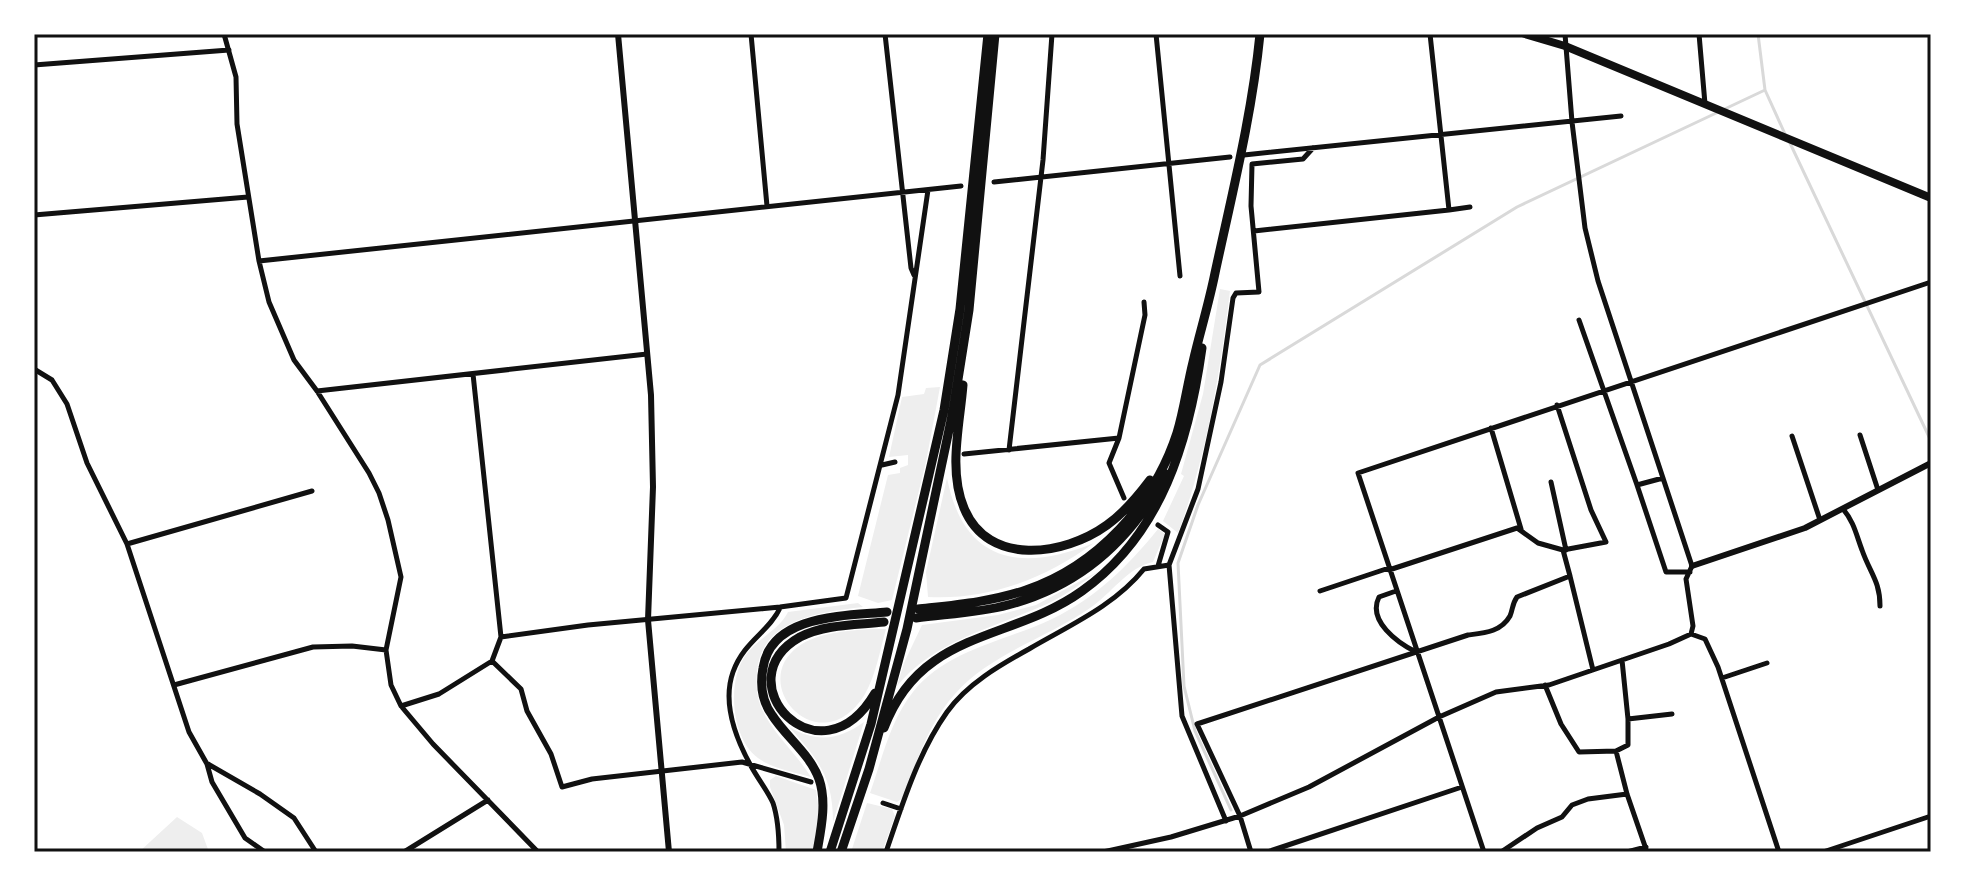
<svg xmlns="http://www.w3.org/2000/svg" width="1965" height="886" font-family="Inter,sans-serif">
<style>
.green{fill:#eee}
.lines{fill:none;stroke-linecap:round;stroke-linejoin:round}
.stream{stroke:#d9d9d9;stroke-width:3}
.minor{stroke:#111;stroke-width:5}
.tertiary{stroke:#111;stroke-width:6}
.trunk{stroke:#111;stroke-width:8}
.motorway{stroke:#111;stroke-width:9}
.neatline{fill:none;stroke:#111;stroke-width:3}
</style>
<rect width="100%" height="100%" fill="#fff"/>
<path class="green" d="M 1220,289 L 1230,291 C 1220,373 1207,455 1178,533 L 1163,521 L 1184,476 L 1181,474 L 1203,394 Z
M 940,387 L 926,462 L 892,600 L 878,603 L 858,596 L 888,475 L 900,473 L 900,468 L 908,465 L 908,455 L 889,457 L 902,397 L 924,394 L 926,388 Z
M 947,478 C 964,564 1022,572 1094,543 C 1044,579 990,600 928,597 L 926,572 Z
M 1158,529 L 1165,534 L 1153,562 C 1128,567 1111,594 1090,608 C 1047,638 990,654 955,694 C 929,722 916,763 903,798 L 897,802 L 870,793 C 882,759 890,721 913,692 C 946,650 1006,641 1052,619 C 1096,598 1128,566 1158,529 Z
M 1099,571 C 1082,583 1066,595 1047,604 C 994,628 935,640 897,686 L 904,663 L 922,625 L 998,615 L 1036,605 Z
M 858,603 L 863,607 C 822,612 762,618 757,671 C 756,683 756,695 761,707 C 772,733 796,753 811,777 C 794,772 773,769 758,758 C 731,738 727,682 745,656 C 757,639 780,629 788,612 Z
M 871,629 L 886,629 C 880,650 876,675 865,694 C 821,766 745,684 799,646 C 819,632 848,631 871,629 Z
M 864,722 L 833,822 C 833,777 818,759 789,727 C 817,743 839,740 864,722 Z
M 776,776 L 816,790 L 819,812 L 814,852 L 786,852 L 784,825 L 770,787 L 770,780 Z
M 867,803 L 892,809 L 895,816 L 882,852 L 851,852 Z
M 177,817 L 202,833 L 209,852 L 139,852 Z"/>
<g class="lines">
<path class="stream" d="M 1758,34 L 1765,90 L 1785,134
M 1789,141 L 1931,441
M 1231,810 L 1195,731 L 1184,686 L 1178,563 L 1198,505 L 1260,365 L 1517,207 L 1765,90"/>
<path class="minor" d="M 224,34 L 236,77 L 237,124 L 259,261 L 269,302 L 294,360 L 317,391 L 369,473 L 379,493 L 388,520 L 401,577 L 386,650 L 391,685 L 401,706 L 433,744 L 538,852
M 751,34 L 767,206
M 885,34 L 911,268 L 914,275
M 1156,34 L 1180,276
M 1430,34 L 1449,210 L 1470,207
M 1565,34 L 1572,122 L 1585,228 L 1598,281 L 1692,566 L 1686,579 L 1693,626 L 1691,634
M 1699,34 L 1705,104
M 34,65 L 229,50
M 1244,155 L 1621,116
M 994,182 L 1230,157
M 34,215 L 248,197
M 1254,231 L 1449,210
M 259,261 L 961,186
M 1579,320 L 1637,485
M 34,369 L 52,380 L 67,404 L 87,463 L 127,544 L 189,732 L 207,764 L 212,782 L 245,838 L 265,852
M 317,391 L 647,354
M 1491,428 L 1521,529
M 1860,435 L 1878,490
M 1792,436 L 1820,520
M 1009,450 L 1043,160 L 1052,34
M 964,454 L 1119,438
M 882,465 L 895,462
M 1663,478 L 1637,485 L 1666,572 L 1690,572
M 1551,482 L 1566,550
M 1124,498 L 1109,463 L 1119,438 L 1145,315 L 1144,302
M 1843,509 C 1854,522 1856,534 1862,550 C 1870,573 1880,581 1880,606
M 127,544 L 312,491
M 1158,566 L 1168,532 L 1158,525
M 1389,570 L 1517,528 L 1538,543 L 1563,550
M 1570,576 L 1593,670
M 1320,591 L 1389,568
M 1396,591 L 1379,597 C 1367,621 1398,643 1416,652
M 501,637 L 588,625 L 780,607 L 846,598 L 898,395 L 928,190
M 1622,660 L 1628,719
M 492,661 L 521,689 L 527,711 L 551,754 L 562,787 L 592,779 L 742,762 L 811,782
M 1722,678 L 1767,663
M 174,685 L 313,647 L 352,646 L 386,650
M 1545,685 L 1561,724 L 1579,752 L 1616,751 L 1627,794 L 1647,852
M 401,706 L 439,694 L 492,661 L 501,637 L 473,374
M 1616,751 L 1628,745 L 1628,719 L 1672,714
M 208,764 L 260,794 L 294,818 L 316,852
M 883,803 L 901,809
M 1226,821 L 1182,716 L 1169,565 L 1198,489 L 1221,382 L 1233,298 L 1236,293 L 1259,292 L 1251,206 L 1252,164 L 1303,159 L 1313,148
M 404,852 L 488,800
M 779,852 C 779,836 778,818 773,803 C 767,790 758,779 751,766 C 736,739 722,703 733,672 C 744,641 769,632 780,608
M 886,852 C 902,805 918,753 947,712 C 967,684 1000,665 1029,649 C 1070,625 1114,606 1144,569 L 1169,565
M 1103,852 L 1171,837 L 1240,816 L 1309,787 L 1439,717 L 1496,692 L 1549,685 L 1669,644 L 1691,634 L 1705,639 L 1718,667 L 1779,852
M 1251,852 L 1240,816 L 1197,724 L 1468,635 C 1484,633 1501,632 1510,616 C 1513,609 1512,604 1517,597 L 1570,576 L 1563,550 L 1606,542 L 1591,510 L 1557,405
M 1267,852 L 1462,787
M 1484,852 L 1358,473 L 1931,282
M 1501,852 L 1537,828 L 1562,817 L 1572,805 L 1588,799 L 1627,794
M 1627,852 L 1646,847
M 1823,852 L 1931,816"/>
<path class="tertiary" d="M 618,34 L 651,395 L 653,487 L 648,620 L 669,852
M 1692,566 L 1805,528 L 1931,463"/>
<path class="trunk" d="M 1525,34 L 1565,46 L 1931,198"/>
<path class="motorway" d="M 963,385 C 960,424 948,470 964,508 C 988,567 1064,556 1107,525 C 1124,513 1138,496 1150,480
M 918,609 C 954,605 991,602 1026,590 C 1097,566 1154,504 1177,433 C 1184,410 1187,386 1193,362 C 1200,332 1209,303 1215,273 C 1232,194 1252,115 1260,34
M 916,618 C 946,614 978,613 1008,605 C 1080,586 1132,539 1166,474
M 875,693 C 820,787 722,681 800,637 C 825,624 857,625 884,622
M 884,728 C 921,629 1011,642 1082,591 C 1162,534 1189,441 1202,348
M 817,852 C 821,829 827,802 819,779 C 810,754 786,737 772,715 C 762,701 760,684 763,668 C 771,614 846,616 887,612
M 830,852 L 871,724 L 944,410 L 960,309 L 988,34
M 841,852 L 869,769 L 907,629 L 953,411 L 969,310 L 995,34"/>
</g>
<rect width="1965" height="886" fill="none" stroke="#ffffff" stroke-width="72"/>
<rect x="36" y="36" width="1893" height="814" class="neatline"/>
</svg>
